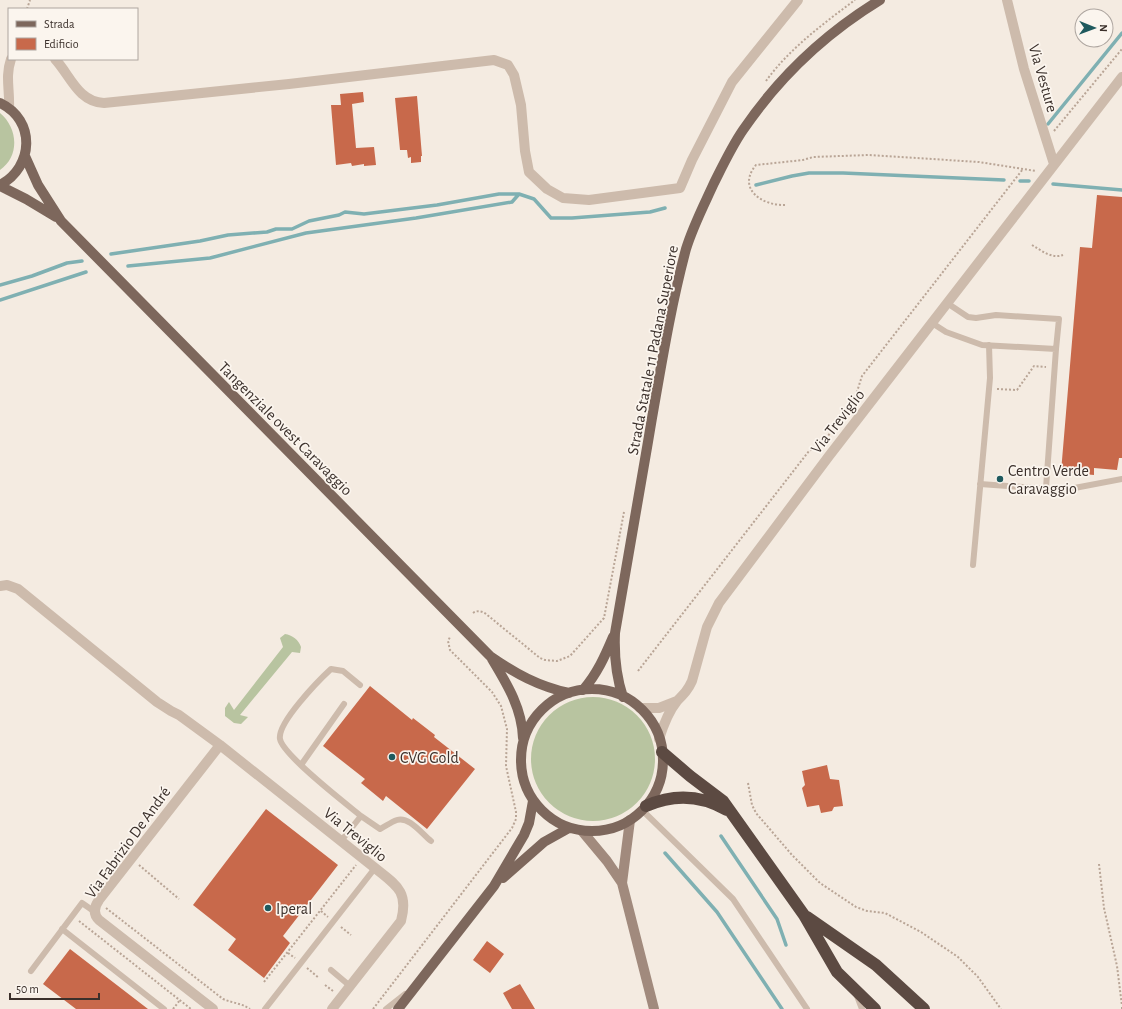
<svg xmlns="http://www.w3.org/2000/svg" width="1122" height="1009" font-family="'Alegreya Sans',sans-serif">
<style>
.green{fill:#b8c4a0}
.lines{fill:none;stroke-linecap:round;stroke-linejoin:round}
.stream{stroke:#7fb0b2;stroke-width:3.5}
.building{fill:#c8694b}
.path{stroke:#b9a596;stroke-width:2;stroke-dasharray:2 2;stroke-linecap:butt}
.lane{stroke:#cdbbac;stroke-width:6}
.street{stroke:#cdbbac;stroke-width:10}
.secondary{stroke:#a18a7d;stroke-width:10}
.primary{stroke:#7d675c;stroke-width:10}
.highway{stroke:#5c4a42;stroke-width:12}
.poi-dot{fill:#1f5a5e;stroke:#fbf5ee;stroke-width:1.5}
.labels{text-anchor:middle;stroke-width:3.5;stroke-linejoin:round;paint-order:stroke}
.street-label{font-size:16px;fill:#3b302b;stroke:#fbf5ee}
.poi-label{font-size:16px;fill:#3b302b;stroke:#fbf5ee;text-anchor:start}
</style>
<rect width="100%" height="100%" fill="#f4ebe1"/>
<path class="green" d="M 0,113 C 18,128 20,156 0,170 Z
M 285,634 C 292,635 299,640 301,647 L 300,653 L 292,652 L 240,715 L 248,717 L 241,724 L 234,723 L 225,716 L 225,708 L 229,702 L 234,710 L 283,647 L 280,638 Z
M531 759a62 62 0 1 1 124 0a62 62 0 1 1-124 0Z"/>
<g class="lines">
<path class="stream" d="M 1048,124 L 1122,33
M 1020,181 L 1029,181
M 1053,184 L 1122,190
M 756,185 L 792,176 L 809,173 L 843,173 L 1004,180
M 111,254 L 200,241 L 228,235 L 267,232 L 276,229 L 292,229 L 309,221 L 339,215 L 345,212 L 364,214 L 437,205 L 499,194 L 519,194
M 128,266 L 210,258 L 306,233 L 416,218 L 512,202 L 519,194 L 534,199 L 551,218 L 572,218 L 650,212 L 665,208
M 0,285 L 32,276 L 67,263 L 82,261
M 0,300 L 86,272
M 721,836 L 777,919 L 786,945
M 665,853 L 717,912 L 782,1009"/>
</g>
<path class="building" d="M 363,92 L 364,102 L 352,104 L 356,148 L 374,147 L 376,165 L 364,166 L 364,164 L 352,166 L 351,163 L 336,165 L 331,105 L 341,105 L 340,94 Z
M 417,96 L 422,156 L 421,156 L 421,162 L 411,163 L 411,157 L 408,158 L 407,150 L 400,150 L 395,98 Z
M 1097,195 L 1122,197 L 1122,458 L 1119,458 L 1117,470 L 1094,468 L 1094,475 L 1061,472 L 1080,247 L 1092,248 Z
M 370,686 L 412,720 L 413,718 L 435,735 L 434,737 L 475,769 L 427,829 L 386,796 L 383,801 L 361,783 L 365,779 L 323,746 Z
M 827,765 L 830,779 L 839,780 L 843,806 L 834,807 L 832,811 L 821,813 L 819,805 L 807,807 L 802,788 L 805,785 L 802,771 Z
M 266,809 L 338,865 L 283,936 L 290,943 L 264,978 L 228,950 L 236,939 L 193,905 Z
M 487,941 L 504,954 L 490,973 L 473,960 Z
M 70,949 L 148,1009 L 76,1009 L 43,984 Z
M 520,984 L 535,1009 L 512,1009 L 503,993 Z"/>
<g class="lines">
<path class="path" d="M 27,9 L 30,0
M 766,81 C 789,49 824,23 855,0
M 1054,131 L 1122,49
M 785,205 C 763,206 736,189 756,165 L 803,160 L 813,157 L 869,155 L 979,162 L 1036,171
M 1032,245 C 1042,251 1052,259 1063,255
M 997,389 L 1017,390 L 1034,366 L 1046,367
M 473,613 C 477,610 482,611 486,614 L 540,658 L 545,660 L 557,661 L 570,656 L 604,618 L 624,512
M 638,671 L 809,451 L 822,444 L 854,401 L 862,376 L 1023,169
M 748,783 L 752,805 L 756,813 L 792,855 L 820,883 L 856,907 L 867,911 L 885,913 L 921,932 L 958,957 L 978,977 L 1001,1009
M 1099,864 L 1104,908 L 1117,966 L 1122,1006
M 139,865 L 179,899
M 106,908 L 223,999 C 232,1003 241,1003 250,1009
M 321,911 L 328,917
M 79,921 L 191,1009
M 341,927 L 351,935
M 288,953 L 295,958
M 307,968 L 319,978
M 264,982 L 356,865
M 325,985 L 333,991
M 173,1009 L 180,1000
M 373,1009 L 512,828 L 516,819 L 516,812 L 506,766 L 507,729 L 501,706 L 492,692 L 450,650 L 448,641 L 450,637
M 1122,1009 L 1122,1007"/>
<path class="lane" d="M 932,323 L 946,332 L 982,345 L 1056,349 L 1059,319 L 996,315 L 976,318 L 968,317 L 947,303
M 980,484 L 1064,490 L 1122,479
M 1046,488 L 1056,349
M 973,565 L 990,378 L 989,345
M 301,765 L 344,704
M 642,810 L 733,899 L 807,1009
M 361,816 L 380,829 C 386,826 391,822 397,820 C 409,816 422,834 431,841
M 341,841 L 361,816 C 345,803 283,755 280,739 C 277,723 319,680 331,669 L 343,671 L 360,685
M 62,929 L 164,1009
M 331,970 L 350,986
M 31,971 L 82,903 L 95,912
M 857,996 L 862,1009
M 265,1009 L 375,868
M 386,1009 L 405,994"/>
<path class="street" d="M 1007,0 L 1024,69 L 1054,164
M 55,59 C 70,75 78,102 104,103 L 289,84 L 494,60 L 508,65 L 514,75 L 521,105 L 525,151 L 529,172 L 547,189 L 563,198 L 589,200 L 680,188 L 692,160 L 732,82 L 798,0
M 9,108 C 10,90 5,77 11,59
M 0,586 L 7,585 L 18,589 L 157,702 L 171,711 L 179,715 L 220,745 L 375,868 C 396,885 409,891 401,921 L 332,1009
M 640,708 L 659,708 L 677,701
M 659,739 C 663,726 668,712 677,701 C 684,694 688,690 692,681 L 707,627 L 719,603 L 829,456 L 1122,77
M 213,1009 L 99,920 C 93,914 94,907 99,900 L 220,745"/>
<path class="secondary" d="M 582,831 L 607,861 L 622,883 L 654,1009
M 622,883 L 630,820"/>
<path class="primary" d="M 0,103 C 36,120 34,167 0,185
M 25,156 L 38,185 L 61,221 L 490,656 C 516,674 538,686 569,693
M 0,186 L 26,199 L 56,217
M 492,659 C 507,684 522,708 523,738
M521 760a71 71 0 1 1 142 0a71 71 0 1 1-142 0Z
M 583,690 C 597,674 605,656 613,637
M 623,697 C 616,676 614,656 615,633 C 627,562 640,490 652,418 C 662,361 671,305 686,249 C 693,226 704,205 714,183 C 723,165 732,146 743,130 C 779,77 826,33 880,0
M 503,878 L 544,842 L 569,828
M 398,1009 L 494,886 L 524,835 L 529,823 L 533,801"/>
<path class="highway" d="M 662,752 L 690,776 L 723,801 L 804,915 L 837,972 L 875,1009
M 646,806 C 673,794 701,795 727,810
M 807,917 L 876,965 L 924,1009"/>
</g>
<g class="poi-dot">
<circle cx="1000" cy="479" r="4"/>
<circle cx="392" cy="757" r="4"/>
<circle cx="268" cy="908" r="4"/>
</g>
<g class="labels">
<g class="street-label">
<text transform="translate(1044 78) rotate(74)" y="6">Via Vesture</text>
<text transform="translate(652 350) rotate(-79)" y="6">Strada Statale 11 Padana Superiore</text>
<text transform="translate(837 421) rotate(-52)" y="6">Via Treviglio</text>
<text transform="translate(286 428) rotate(45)" y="6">Tangenziale ovest Caravaggio</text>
<text transform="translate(356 834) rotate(39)" y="6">Via Treviglio</text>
<text transform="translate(127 842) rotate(-54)" y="6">Via Fabrizio De André</text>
</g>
<g class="poi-label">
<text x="1008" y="476">Centro Verde<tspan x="1008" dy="18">Caravaggio</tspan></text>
<text x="400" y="763">CVG Gold</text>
<text x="276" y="914">Iperal</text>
</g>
</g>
<rect x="8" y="8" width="130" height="52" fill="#fbf5ee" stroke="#aea6a0"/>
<rect x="16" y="21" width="20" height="6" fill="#7d675c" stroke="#aea6a0"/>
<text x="44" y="28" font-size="12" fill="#3b302b">Strada</text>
<rect x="16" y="38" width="20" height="12" fill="#c8694b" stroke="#aea6a0"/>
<text x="44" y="48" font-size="12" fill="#3b302b">Edificio</text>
<g transform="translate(1094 28) rotate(91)"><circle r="19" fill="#fbf5ee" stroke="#aea6a0"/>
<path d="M0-3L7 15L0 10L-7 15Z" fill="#1f5a5e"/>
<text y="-6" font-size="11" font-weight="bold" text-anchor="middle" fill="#3b302b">N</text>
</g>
<path d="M10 993v6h89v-6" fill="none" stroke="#3b302b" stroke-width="2"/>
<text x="16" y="993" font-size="12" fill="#3b302b" stroke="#fbf5ee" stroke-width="3" paint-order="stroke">50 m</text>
</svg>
